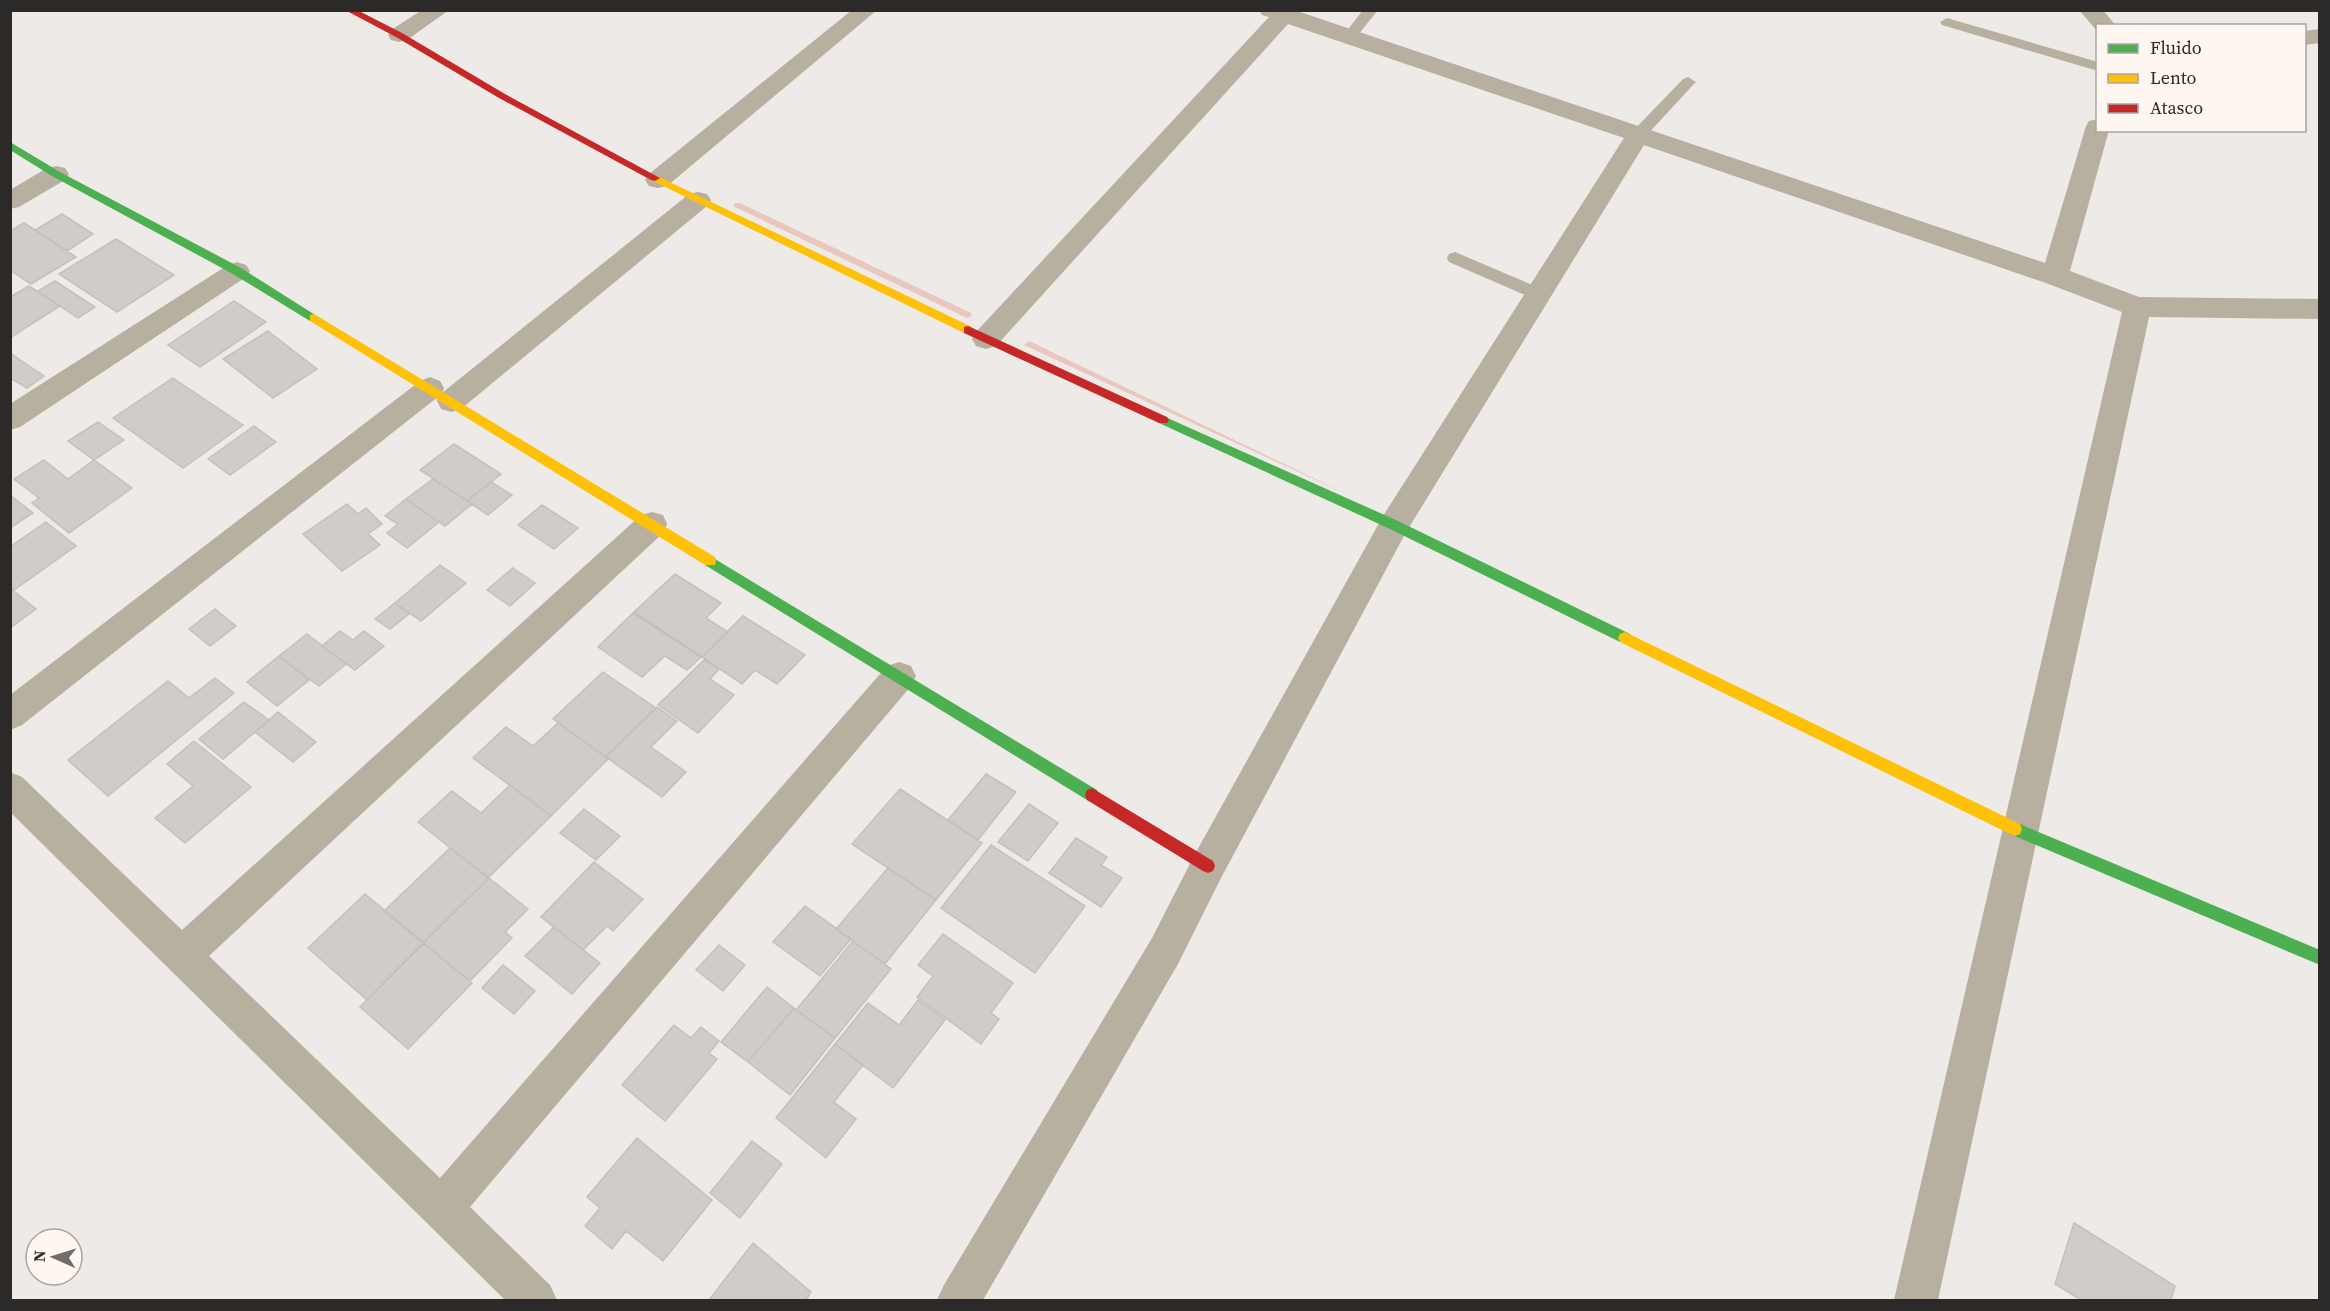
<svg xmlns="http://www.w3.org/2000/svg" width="2330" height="1311" font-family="'Source Serif 4',serif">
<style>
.green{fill:#e9c6be}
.building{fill:#cfccca;stroke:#c3c0be;stroke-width:1.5}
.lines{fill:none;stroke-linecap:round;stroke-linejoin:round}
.lane{fill:#b7af9f;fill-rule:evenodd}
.street{fill:#b7af9f;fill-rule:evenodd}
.fast{fill:#4caf50;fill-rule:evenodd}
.slow{fill:#ffc107;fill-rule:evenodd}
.jam{fill:#c62828;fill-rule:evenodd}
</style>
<rect width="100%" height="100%" fill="#edeae7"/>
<path class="green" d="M 735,203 L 740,203 L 971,313 L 972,316 L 967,318 L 733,206 Z
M 1029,341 L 1357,499 L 1024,345 Z"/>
<path class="building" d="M 62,214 L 93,234 L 67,251 L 35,230 Z
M 24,223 L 35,230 L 76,257 L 31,284 L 10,270 L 10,231 Z
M 116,239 L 174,275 L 117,312 L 59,274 Z
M 55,281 L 95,307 L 78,318 L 38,291 Z
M 29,286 L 60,306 L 10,338 L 10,297 Z
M 234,301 L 266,322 L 200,367 L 168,345 Z
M 268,331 L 317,369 L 273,398 L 223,359 Z
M 10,353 L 44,376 L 27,388 L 10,378 Z
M 173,378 L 243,425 L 183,468 L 113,418 Z
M 98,422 L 124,440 L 94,460 L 68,441 Z
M 254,426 L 276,442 L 230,475 L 208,459 Z
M 454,444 L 501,474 L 467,501 L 420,470 Z
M 44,460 L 68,479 L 94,460 L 132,488 L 69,533 L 32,503 L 39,498 L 14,479 Z
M 433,479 L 472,504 L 445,526 L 406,499 Z
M 491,482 L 512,495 L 488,515 L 467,501 Z
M 10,495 L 33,513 L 10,528 Z
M 406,499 L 439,522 L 407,548 L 387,533 L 398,524 L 385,516 Z
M 347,504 L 358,514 L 366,508 L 382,524 L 368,534 L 380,545 L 342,571 L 303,534 Z
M 542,505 L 578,528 L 554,549 L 518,525 Z
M 46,522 L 76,546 L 14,590 L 10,587 L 10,547 Z
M 440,565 L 466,583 L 421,621 L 395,603 Z
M 513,568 L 535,583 L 510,606 L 487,590 Z
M 675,574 L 721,603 L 706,618 L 728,632 L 702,657 L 634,612 Z
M 10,588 L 36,609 L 10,628 Z
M 395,603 L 409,614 L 390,629 L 375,619 Z
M 215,609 L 236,626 L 210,646 L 189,629 Z
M 633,613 L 701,657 L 687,670 L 665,656 L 642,677 L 598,647 Z
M 743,616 L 805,655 L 777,684 L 755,670 L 742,684 L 702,657 Z
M 340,631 L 353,640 L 364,631 L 384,646 L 355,670 L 322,646 Z
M 307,634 L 346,664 L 319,686 L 279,656 Z
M 279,656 L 309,680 L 277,706 L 247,682 Z
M 704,660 L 719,669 L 710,679 L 734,695 L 698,733 L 658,705 Z
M 603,672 L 656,708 L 606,757 L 553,719 Z
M 215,678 L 234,693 L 108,796 L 68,760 L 168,681 L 189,698 Z
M 244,702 L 269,720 L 223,759 L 199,739 Z
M 657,707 L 677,721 L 651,747 L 686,772 L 662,797 L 606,757 Z
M 278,712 L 316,742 L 293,762 L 255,732 Z
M 558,723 L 608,759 L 551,816 L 473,758 L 506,727 L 533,746 Z
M 194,741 L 251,787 L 185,843 L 155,818 L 193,786 L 167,764 Z
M 986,774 L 1016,792 L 978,840 L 948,820 Z
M 510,785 L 551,816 L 488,878 L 418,822 L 452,791 L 481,813 Z
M 900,789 L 982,843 L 936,900 L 852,844 Z
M 1029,804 L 1058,823 L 1028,861 L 998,842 Z
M 584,809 L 620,836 L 596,860 L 560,833 Z
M 1076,838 L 1107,857 L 1101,865 L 1122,878 L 1101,907 L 1049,873 Z
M 991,845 L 1085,906 L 1035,973 L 941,908 Z
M 450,848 L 489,878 L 423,943 L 384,911 Z
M 594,862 L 643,899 L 613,931 L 607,926 L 583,950 L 541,917 Z
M 888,868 L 936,900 L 885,964 L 836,929 Z
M 489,878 L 528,909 L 505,932 L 512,938 L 470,981 L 423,943 Z
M 365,894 L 424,943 L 367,1000 L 308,948 Z
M 805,906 L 851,939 L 820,976 L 773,942 Z
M 554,927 L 600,963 L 572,994 L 525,956 Z
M 943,934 L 1013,983 L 991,1013 L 999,1019 L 981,1044 L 917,997 L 933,976 L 918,965 Z
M 853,941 L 891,969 L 835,1038 L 796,1010 Z
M 423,943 L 472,983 L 408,1049 L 360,1007 Z
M 719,945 L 745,965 L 723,991 L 696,970 Z
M 503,965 L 535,991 L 514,1014 L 482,988 Z
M 767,987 L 794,1008 L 748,1062 L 721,1042 Z
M 918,1000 L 945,1020 L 893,1088 L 835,1044 L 868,1003 L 899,1025 Z
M 794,1008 L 835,1038 L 790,1095 L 748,1062 Z
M 674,1025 L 691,1038 L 701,1027 L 719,1041 L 709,1053 L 717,1059 L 665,1121 L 622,1085 Z
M 835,1044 L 863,1065 L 834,1102 L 856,1119 L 826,1158 L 776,1118 Z
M 637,1138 L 712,1200 L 663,1261 L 626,1231 L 612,1249 L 585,1226 L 600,1208 L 587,1197 Z
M 752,1141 L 782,1164 L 740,1218 L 710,1193 Z
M 2074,1223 L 2175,1286 L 2171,1300 L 2081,1300 L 2055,1284 Z
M 753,1243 L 811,1292 L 806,1300 L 709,1300 Z"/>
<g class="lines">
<path class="lane" d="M 1363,10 L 1378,10 L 1354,40 L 1344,40 L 1342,37 Z
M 1947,18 L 2098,62 L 2098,71 L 1942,25 L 1940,22 Z
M 1688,77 L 1696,82 L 1693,85 L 1644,138 L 1632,138 L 1630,135 L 1632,132 L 1683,79 Z
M 1455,252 L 1544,290 L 1547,294 L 1544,298 L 1532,298 L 1449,262 L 1447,258 L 1449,254 Z"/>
<path class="street" d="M 422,10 L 449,10 L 407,40 L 399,42 L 391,40 L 388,35 L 391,30 Z
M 852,10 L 877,10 L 667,186 L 658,188 L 649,186 L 645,180 L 649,174 Z
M 1259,10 L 1294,10 L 2045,263 L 2086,126 L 2089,121 L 2098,119 L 2098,130 L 2109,130 L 2070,271 L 2139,297 L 2320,299 L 2320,319 L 2149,317 L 1938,1300 L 1894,1300 L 2122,312 L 2046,283 L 1644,145 L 1405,534 L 1221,878 L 1178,964 L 983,1300 L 937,1300 L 944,1285 L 1152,938 L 1195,854 L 1383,516 L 1624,138 L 1288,24 L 996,346 L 986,349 L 976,346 L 972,339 L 976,332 L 1269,17 L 1262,15 Z
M 2079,10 L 2103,10 L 2116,26 L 2098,26 L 2097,31 Z
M 2320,29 L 2320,43 L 2304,45 L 2304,31 Z
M 56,166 L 65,168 L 69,174 L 65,180 L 19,207 L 10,209 L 10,190 L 47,168 Z
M 698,192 L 707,194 L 711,200 L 707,206 L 461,409 L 451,412 L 441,409 L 437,401 L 439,396 L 22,725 L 10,730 L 10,695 L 420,381 L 430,377 L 440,381 L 444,388 L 442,393 L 689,194 Z
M 237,262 L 246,265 L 250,271 L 246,277 L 20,427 L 10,430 L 10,404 L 228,265 Z
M 652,512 L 663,515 L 667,524 L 663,533 L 209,956 L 440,1178 L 887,666 L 899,662 L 911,666 L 916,676 L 911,686 L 470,1207 L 550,1285 L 557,1300 L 505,1300 L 10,812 L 10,772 L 22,777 L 182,930 L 641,515 Z"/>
<path class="fast" d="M 10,142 L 60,172 L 241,268 L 320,318 L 318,321 L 310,321 L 233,274 L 52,176 L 10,150 Z
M 1163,416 L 1398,521 L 1630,634 L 1632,638 L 1630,642 L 1620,642 L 1390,529 L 1159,423 L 1157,420 L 1159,417 Z
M 710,556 L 1097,790 L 1099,795 L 1097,800 L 1092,802 L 1087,800 L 705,565 L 704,561 L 705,557 Z
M 2015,822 L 2320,950 L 2320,965 L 2010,834 L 2008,829 L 2010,824 Z"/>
<path class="slow" d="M 655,175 L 972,327 L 974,330 L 968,334 L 964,333 L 651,180 L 650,178 Z
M 314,314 L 715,557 L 716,561 L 715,565 L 705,565 L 310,321 L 310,315 Z
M 1625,632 L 2020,824 L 2022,829 L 2020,834 L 2015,836 L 2010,834 L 1620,642 L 1618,638 L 1620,634 Z"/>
<path class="jam" d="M 345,10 L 357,10 L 402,33 L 505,94 L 660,178 L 655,181 L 651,180 L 499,98 L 396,37 Z
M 968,326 L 1167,417 L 1169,420 L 1167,423 L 1159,423 L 964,333 L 964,327 Z
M 1092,788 L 1213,861 L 1215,866 L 1213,871 L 1208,873 L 1203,871 L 1087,800 L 1085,795 L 1087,790 Z"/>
</g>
<rect width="2330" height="1311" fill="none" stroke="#2c2a28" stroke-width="24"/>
<rect x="2096" y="24" width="210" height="108" fill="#fef7f1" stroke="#aaa5a1" stroke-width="1.5"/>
<rect x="2108" y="44" width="30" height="9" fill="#4caf50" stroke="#aaa5a1" stroke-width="1.5"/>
<text x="2150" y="54" font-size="18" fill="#2c2a28">Fluido</text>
<rect x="2108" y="74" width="30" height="9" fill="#ffc107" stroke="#aaa5a1" stroke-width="1.5"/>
<text x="2150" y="84" font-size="18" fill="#2c2a28">Lento</text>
<rect x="2108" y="104" width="30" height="9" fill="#c62828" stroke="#aaa5a1" stroke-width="1.5"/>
<text x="2150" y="114" font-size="18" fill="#2c2a28">Atasco</text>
<g transform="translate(54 1257) rotate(273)"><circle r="28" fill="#fef7f1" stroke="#aaa5a1" stroke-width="1.5"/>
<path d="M0-4.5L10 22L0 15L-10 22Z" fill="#706d6b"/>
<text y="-9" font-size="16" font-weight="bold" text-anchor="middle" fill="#2c2a28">N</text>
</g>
</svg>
